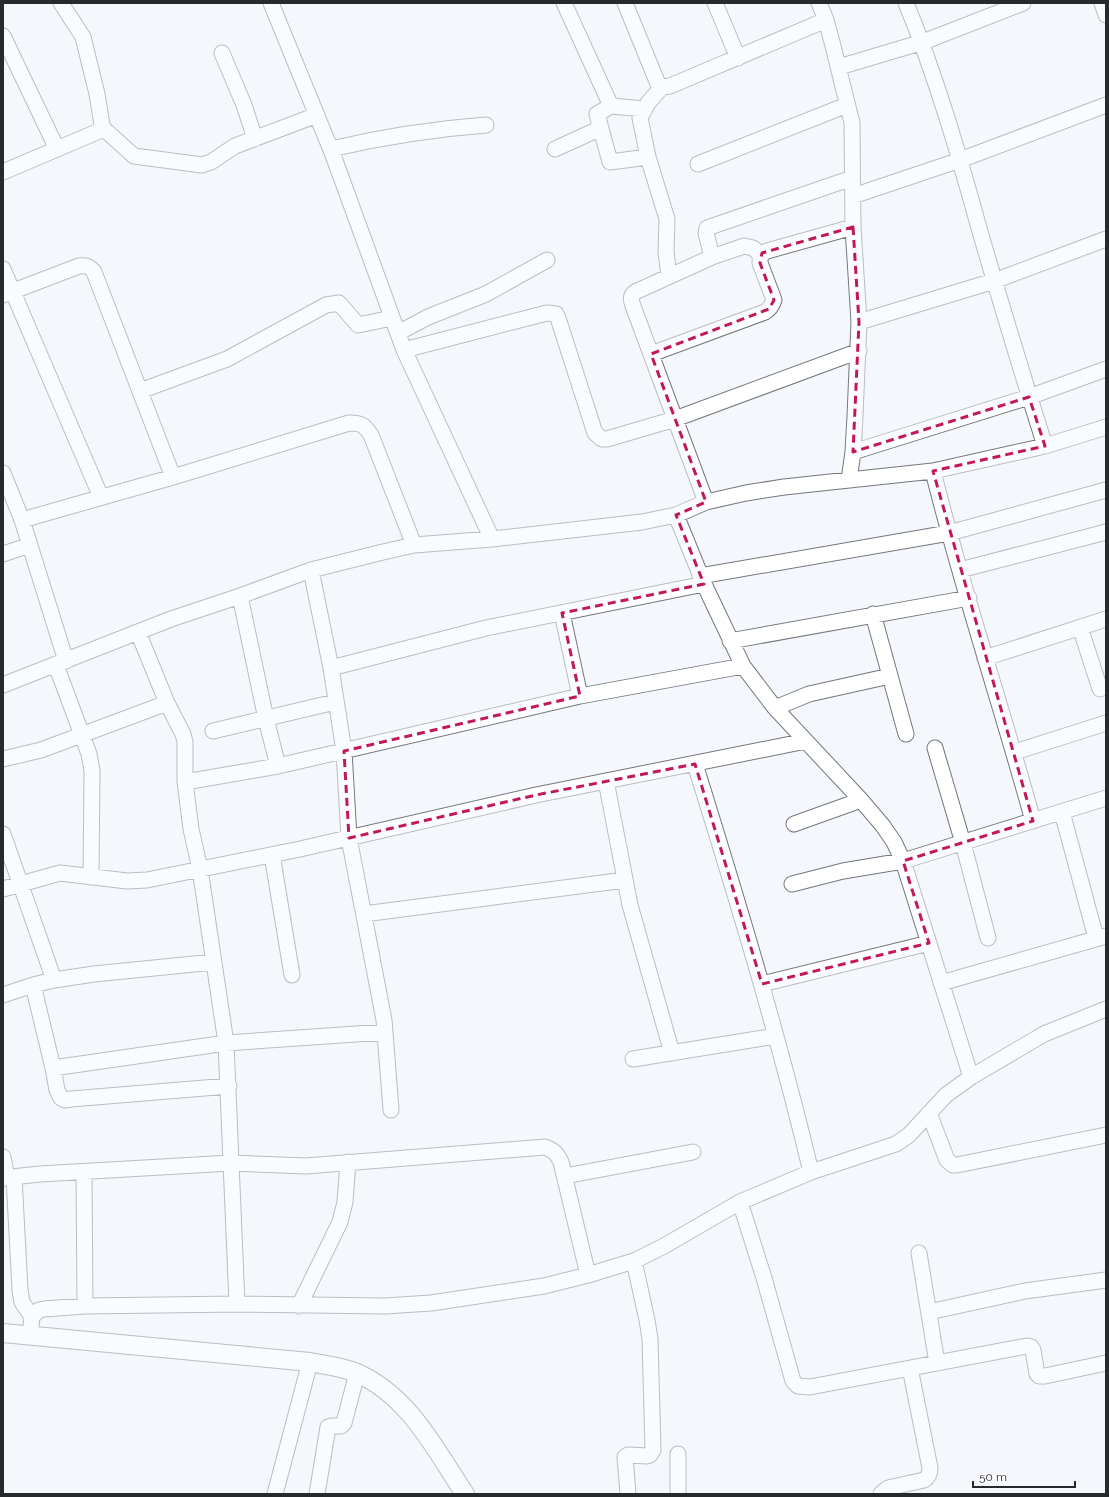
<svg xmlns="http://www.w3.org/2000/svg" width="1109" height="1497" font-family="Raleway,sans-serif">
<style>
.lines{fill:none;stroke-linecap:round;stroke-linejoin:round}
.minor-casing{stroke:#74777b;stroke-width:17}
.tertiary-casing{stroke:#74777b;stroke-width:20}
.minor{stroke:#fff;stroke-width:15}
.tertiary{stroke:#fff;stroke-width:18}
.marked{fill:none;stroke:#c2185b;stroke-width:3;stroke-dasharray:8 5;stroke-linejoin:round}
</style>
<rect width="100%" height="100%" fill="#f4f7fc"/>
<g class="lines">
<defs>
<path id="minor" d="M 61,3 L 83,37 L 97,94 L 102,125 L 104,129 L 134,156 L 202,165 L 211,162 L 235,146 L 317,115
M 271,3 L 333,155 L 404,350 L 492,539
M 564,3 L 611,106 L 597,114 L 610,162 L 648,157
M 625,3 L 658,84 L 662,87
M 715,3 L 738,58
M 819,3 L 826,20 L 832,42 L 852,123 L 853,227 L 859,322 L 855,416 L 853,452 L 849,480
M 906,3 C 936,76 958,152 979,228 C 1000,301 1022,373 1045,446
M 1102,3 L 1106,15
M 3,36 L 57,149
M 222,53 L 244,105 L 255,139
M 839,67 L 923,42 L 1023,3
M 611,106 L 645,109
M 331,149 C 382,137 433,129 486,125
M 555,149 L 601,128
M 698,164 L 847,105
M 3,172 L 104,129
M 853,196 L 960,160 L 1106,105
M 712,257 L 706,233 L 707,228 L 710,227 L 852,178
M 3,269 L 101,497
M 669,276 L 666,252 L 667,219 L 648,157 L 640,118 L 648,103 L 662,87 L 670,86 L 826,20
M 3,295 L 79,266 C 86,265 89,266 94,272 L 173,477
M 859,322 L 994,281 L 1106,239
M 398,333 L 428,317 L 486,294 L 547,260
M 404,350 L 547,313 L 556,314 L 558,318 L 595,433 L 602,439 L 607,439 L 675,419 L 859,351
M 651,354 L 765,312 C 770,309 772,306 774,300 L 760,263 C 760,256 761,254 767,251 L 853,227
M 140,391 L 227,359 L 326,305 L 339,303 L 358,325 L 392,318
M 853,452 L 1029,397 L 1106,369
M 933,471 C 962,589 1001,704 1033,821
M 3,473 L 22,520 L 66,661
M 706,502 L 633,306 C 631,300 630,296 635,292 L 712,257 L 744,246 L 753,248 L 761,255
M 676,515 L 704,584 L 743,666 L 775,708 L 861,800 L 883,826 L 894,842 L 903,861 L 971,1077
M 22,520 L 173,477 L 349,423 C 362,423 364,425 371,435 L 414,545
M 3,554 L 30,545
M 311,570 L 331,668 L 344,751 L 349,838 L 384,1020 L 391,1110
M 960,570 L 1106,532
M 700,576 L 949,533 L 1106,490
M 240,596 L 266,719 L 278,766
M 562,613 L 580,696
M 873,614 L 906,734
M 1080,627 L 1100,689
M 138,632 L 167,703 L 183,734 L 185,742 L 185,782 L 191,829 L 200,869 L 226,1043 L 237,1304
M 730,641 L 969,598
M 985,658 L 1106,619
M 56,665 L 89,754 L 92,771 L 91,877
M 331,668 L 486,628 L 704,584
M 3,685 L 171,619 L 240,596 L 311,570 L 383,552 L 414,545 L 492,539 L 642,522 L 676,515 L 706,502 L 746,493 L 784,487 L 933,471 L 1045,446 L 1106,427
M 775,708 L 809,694 L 890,676
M 213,731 L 335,702
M 935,748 L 963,843 L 988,938
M 1015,752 L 1106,723
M 3,759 L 41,750 L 167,703
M 695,764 C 737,899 778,1034 811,1172
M 606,781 L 630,905 L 672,1053
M 185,782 L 278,766 L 580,696 L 743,666
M 1062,812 L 1096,938
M 794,824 L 861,800
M 3,834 L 54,980
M 272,855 L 292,975
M 792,884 L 843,871 L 903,861 L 1106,798
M 3,889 L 60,873 L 127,881 L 147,880 L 300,849 L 536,795 L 806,741
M 364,914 L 625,880
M 941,983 L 1106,936
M 762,984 L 929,943
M 33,985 L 53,1068 L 57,1090 L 61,1098 L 65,1100 L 71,1099 L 229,1086
M 3,995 L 33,985 L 54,980 L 94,974 L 214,962
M 633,1059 L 776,1036
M 53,1068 L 226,1043 L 385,1032
M 929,1113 L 947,1160 L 953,1165 L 957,1165 L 1106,1135
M 3,1157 L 7,1178
M 84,1172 L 85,1306
M 565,1176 L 693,1152
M 14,1177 L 20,1290 L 22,1302 L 32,1317
M 3,1178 L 40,1174 L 231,1163 L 306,1166 L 545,1147 C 554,1150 557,1154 561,1162 L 588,1275
M 740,1202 L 764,1278 L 793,1381 L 798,1386 L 810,1387 L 1027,1346 L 1031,1347 L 1033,1350 L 1037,1374 L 1039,1376 L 1045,1376 L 1106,1363
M 919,1253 L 937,1363
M 299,1306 L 340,1222 L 345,1202 L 348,1162
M 929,1312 L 1025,1291 L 1106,1280
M 30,1336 L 32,1317 L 39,1310 L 44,1309 L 85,1306 L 237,1304 L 385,1306 L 431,1303 L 544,1286 L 588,1275 L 634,1261 L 664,1246 L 740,1202 L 811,1172 L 896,1144 L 909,1135 L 946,1095 L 971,1077 L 1044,1034 L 1106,1009
M 275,1494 L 310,1362
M 317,1494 L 328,1427 L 331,1426 L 341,1426 L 344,1423 L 357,1373
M 628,1494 L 625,1457 L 628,1455 L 647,1456 L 650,1455 L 653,1450 L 650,1339 L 647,1320 L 634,1261
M 678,1494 L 678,1454
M 881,1494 L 888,1488 L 924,1480 C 929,1477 930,1473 930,1468 L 910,1368"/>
<path id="tertiary" d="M 3,1333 L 310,1362 C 325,1365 343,1367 357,1373 C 409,1396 435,1449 465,1494"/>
</defs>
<use href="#minor" class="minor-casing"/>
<use href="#tertiary" class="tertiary-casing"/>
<use href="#minor" class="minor"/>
<use href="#tertiary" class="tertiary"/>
</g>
<path d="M0 0H1109V1497H0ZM 853,227 L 859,322 L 853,452 L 1029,397 L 1045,446 L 933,471 L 1033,821 L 903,861 L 929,943 L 762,984 L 695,764 L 536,795 L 349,838 L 344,751 L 580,696 L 562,613 L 704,584 L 676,515 L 706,502 L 651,354 L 769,309 L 774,300 L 760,263 L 762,253 Z" fill="#f4f7fc" fill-opacity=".55" fill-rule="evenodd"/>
<path class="marked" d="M 853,227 L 859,322 L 853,452 L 1029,397 L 1045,446 L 933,471 L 1033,821 L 903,861 L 929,943 L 762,984 L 695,764 L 536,795 L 349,838 L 344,751 L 580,696 L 562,613 L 704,584 L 676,515 L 706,502 L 651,354 L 769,309 L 774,300 L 760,263 L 762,253 Z"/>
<rect width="1109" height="1497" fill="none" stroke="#28292b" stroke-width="8"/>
<path d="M973 1481v6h102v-6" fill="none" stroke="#28292b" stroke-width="2"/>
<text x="979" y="1481" font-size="12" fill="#28292b" stroke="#ffffff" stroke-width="3" paint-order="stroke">50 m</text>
</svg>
